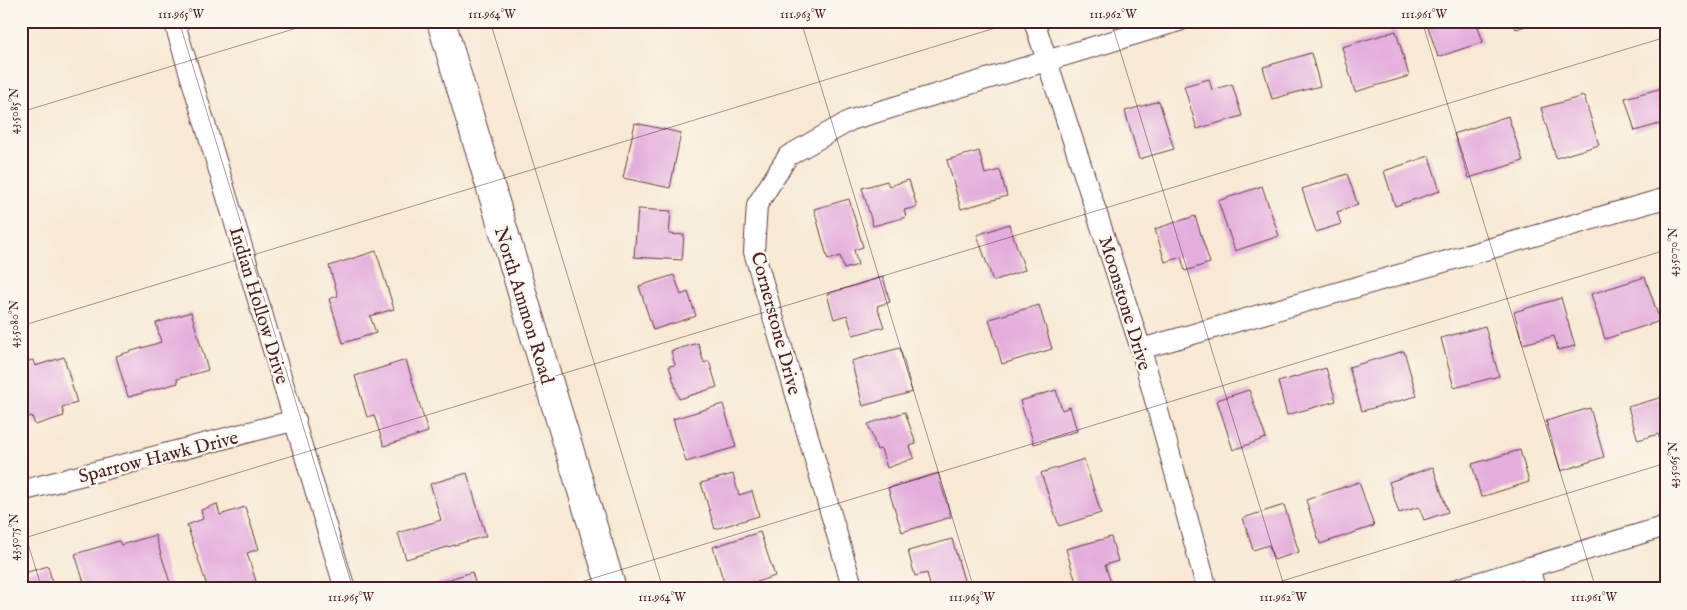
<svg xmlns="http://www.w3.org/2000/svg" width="1687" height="610" font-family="'IM FELL English',serif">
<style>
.building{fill:#e3addc}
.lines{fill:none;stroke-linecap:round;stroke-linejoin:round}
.minor-casing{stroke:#643d44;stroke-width:22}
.secondary-casing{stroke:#643d44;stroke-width:30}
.minor{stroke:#fff;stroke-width:20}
.secondary{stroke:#fff;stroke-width:28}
.ticks{fill:none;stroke:#4a1f2b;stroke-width:1;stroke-opacity:0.45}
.labels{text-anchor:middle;stroke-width:4.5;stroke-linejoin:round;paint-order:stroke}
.street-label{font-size:19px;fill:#4a1f2b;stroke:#fbf7ec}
.neatline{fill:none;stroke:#4a1f2b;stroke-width:2}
.ticks-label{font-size:12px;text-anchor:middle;fill:#4a1f2b}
</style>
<rect width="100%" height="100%" fill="#fbf7ec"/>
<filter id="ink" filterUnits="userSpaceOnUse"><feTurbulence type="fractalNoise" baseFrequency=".02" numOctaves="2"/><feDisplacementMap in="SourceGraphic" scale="10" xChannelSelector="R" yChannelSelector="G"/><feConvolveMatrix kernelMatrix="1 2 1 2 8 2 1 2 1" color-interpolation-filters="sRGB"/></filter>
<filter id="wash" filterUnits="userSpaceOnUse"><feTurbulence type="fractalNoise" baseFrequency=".0096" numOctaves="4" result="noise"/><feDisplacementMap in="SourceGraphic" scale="20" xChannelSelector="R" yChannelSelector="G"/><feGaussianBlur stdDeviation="1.12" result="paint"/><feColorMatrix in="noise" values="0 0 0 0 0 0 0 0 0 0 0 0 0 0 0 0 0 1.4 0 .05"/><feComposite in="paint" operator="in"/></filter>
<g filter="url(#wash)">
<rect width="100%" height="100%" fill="#f7e9d4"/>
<g id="blocks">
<path class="building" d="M 1426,21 L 1476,21 L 1483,42 L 1438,57 Z
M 1513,21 L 1537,21 L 1537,22 L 1516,29 Z
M 1396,31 L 1409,76 L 1355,92 L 1342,47 Z
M 1311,53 L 1320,86 L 1272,99 L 1263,67 Z
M 1209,79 L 1212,90 L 1232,84 L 1242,116 L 1197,129 L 1184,86 Z
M 1666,87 L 1666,122 L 1635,131 L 1625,98 Z
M 1584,96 L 1599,145 L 1556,158 L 1541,108 Z
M 1159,101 L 1174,149 L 1139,159 L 1125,111 Z
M 1508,116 L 1523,161 L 1469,178 L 1454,134 Z
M 635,123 L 681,133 L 670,188 L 623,178 Z
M 979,151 L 985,174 L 1000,170 L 1007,196 L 961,209 L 947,160 Z
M 1429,156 L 1440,191 L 1395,206 L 1384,171 Z
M 1347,174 L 1358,205 L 1337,212 L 1341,224 L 1316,232 L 1302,189 Z
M 909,180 L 917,207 L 904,210 L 906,217 L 873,226 L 862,188 L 887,181 L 889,186 Z
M 1262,186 L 1279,236 L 1235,251 L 1218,201 Z
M 849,199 L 863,247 L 854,250 L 858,265 L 844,269 L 840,256 L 828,260 L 814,209 Z
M 638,209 L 671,211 L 669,234 L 684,235 L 682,260 L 634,257 Z
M 1195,216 L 1210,263 L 1185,271 L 1181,257 L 1165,262 L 1155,229 Z
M 1009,224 L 1025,270 L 993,281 L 977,235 Z
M 376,251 L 394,309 L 370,316 L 376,333 L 343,343 L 329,299 L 338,296 L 329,266 Z
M 674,275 L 681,295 L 688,292 L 696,316 L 653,330 L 639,286 Z
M 883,277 L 890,302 L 877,306 L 884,327 L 853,335 L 847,315 L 834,319 L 827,294 Z
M 1645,277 L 1660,321 L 1605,339 L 1591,294 Z
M 1561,298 L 1575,346 L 1558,350 L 1554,336 L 1523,344 L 1514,312 Z
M 1039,305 L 1052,349 L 1002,364 L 989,319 Z
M 191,312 L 208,370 L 177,379 L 178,383 L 128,397 L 116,356 L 161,342 L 156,323 Z
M 1485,326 L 1499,376 L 1454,388 L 1441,338 Z
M 698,343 L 704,363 L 709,361 L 717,387 L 679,399 L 669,366 L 675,365 L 671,351 Z
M 900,348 L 912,392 L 863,406 L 851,361 Z
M 1404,351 L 1417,396 L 1362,411 L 1349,367 Z
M 64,357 L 77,403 L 62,407 L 64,416 L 35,425 L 32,416 L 21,420 L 21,363 L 33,360 L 35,366 Z
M 406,360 L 428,432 L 384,446 L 374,415 L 367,417 L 355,376 Z
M 1326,368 L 1336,401 L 1287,415 L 1278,382 Z
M 1056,390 L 1062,410 L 1070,407 L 1077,431 L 1034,444 L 1020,401 Z
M 1249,390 L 1266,438 L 1233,450 L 1217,400 Z
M 1666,396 L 1666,445 L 1662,446 L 1658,434 L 1638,440 L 1628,407 Z
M 723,404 L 736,447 L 686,462 L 673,419 Z
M 1590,408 L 1604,457 L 1561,471 L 1546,421 Z
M 905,412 L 916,444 L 910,446 L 914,458 L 887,468 L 881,449 L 877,450 L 868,424 Z
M 1520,450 L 1529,482 L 1481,497 L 1472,464 Z
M 1084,459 L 1101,513 L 1059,526 L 1041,473 Z
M 1433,467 L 1448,512 L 1424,520 L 1419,507 L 1399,513 L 1389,482 Z
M 467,473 L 486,536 L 406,559 L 398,533 L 441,520 L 430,484 Z
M 938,473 L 951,517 L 902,532 L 888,488 Z
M 733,474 L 739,495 L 752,491 L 759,516 L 715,529 L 701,483 Z
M 1359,482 L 1374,526 L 1320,544 L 1306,500 Z
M 217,504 L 220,515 L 245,507 L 259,549 L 247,553 L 256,581 L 234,589 L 208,589 L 187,525 L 203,519 L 201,510 Z
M 1284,505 L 1299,552 L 1274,560 L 1269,545 L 1253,550 L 1243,518 Z
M 760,532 L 775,576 L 735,589 L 726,589 L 713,547 Z
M 155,535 L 172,589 L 86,589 L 75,554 L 119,541 L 121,545 Z
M 1111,537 L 1118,561 L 1105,565 L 1112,586 L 1103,589 L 1078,589 L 1066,549 Z
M 952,539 L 965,584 L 949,589 L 931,589 L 927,573 L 915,576 L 908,551 Z
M 48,566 L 54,589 L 21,589 L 21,574 Z
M 472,572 L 477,589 L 421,589 L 421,588 Z"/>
</g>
</g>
<g filter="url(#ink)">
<use href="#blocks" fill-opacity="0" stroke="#643d44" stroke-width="1"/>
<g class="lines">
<defs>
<path id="minor" d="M 174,21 L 345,589
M 1034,21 L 1141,349 L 1207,589
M 1141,349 L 1666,198
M 21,491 L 296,420
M 1529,567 L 1535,589
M 853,589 L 754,252 L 757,205 L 788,156 L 851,120 L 1179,21
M 1457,589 L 1666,526"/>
<path id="secondary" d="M 441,21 L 552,393 L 612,589"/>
</defs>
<use href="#minor" class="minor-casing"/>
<use href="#secondary" class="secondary-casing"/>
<use href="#minor" class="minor"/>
<use href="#secondary" class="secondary"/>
</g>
</g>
<path class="ticks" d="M 179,21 L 353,589M 490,21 L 663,589M 801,21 L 974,589M 1111,21 L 1285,589M 1422,21 L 1596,589M 21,112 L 320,21M 21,326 L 1018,21M 21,521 L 42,589M 21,539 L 1666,37M 558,589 L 1666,250M 1256,589 L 1666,463"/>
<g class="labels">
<g class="street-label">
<text transform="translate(1126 303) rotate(73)" y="7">Moonstone Drive</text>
<text transform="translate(260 305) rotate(73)" y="7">Indian Hollow Drive</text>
<text transform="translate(525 305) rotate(73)" y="7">North Ammon Road</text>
<text transform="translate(777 323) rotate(75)" y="7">Cornerstone Drive</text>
<text transform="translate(158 456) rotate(-14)" y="7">Sparrow Hawk Drive</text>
</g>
</g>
<rect width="1687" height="610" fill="none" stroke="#fbf7ec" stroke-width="55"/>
<rect x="28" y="28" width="1632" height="554" class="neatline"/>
<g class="ticks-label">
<text x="181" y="18">111.965°W</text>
<text x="492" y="18">111.964°W</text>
<text x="803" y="18">111.963°W</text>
<text x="1113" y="18">111.962°W</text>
<text x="1424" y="18">111.961°W</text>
<text transform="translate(14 111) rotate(-90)" y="4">43.5085°N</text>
<text transform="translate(1673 252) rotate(-90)" y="4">43.5070°N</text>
<text transform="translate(14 324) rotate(-90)" y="4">43.5080°N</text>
<text transform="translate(1673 465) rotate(-90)" y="4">43.5065°N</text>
<text transform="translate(14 537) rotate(-90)" y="4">43.5075°N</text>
<text x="351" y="601">111.965°W</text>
<text x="662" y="601">111.964°W</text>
<text x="972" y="601">111.963°W</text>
<text x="1283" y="601">111.962°W</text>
<text x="1594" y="601">111.961°W</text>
</g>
</svg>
